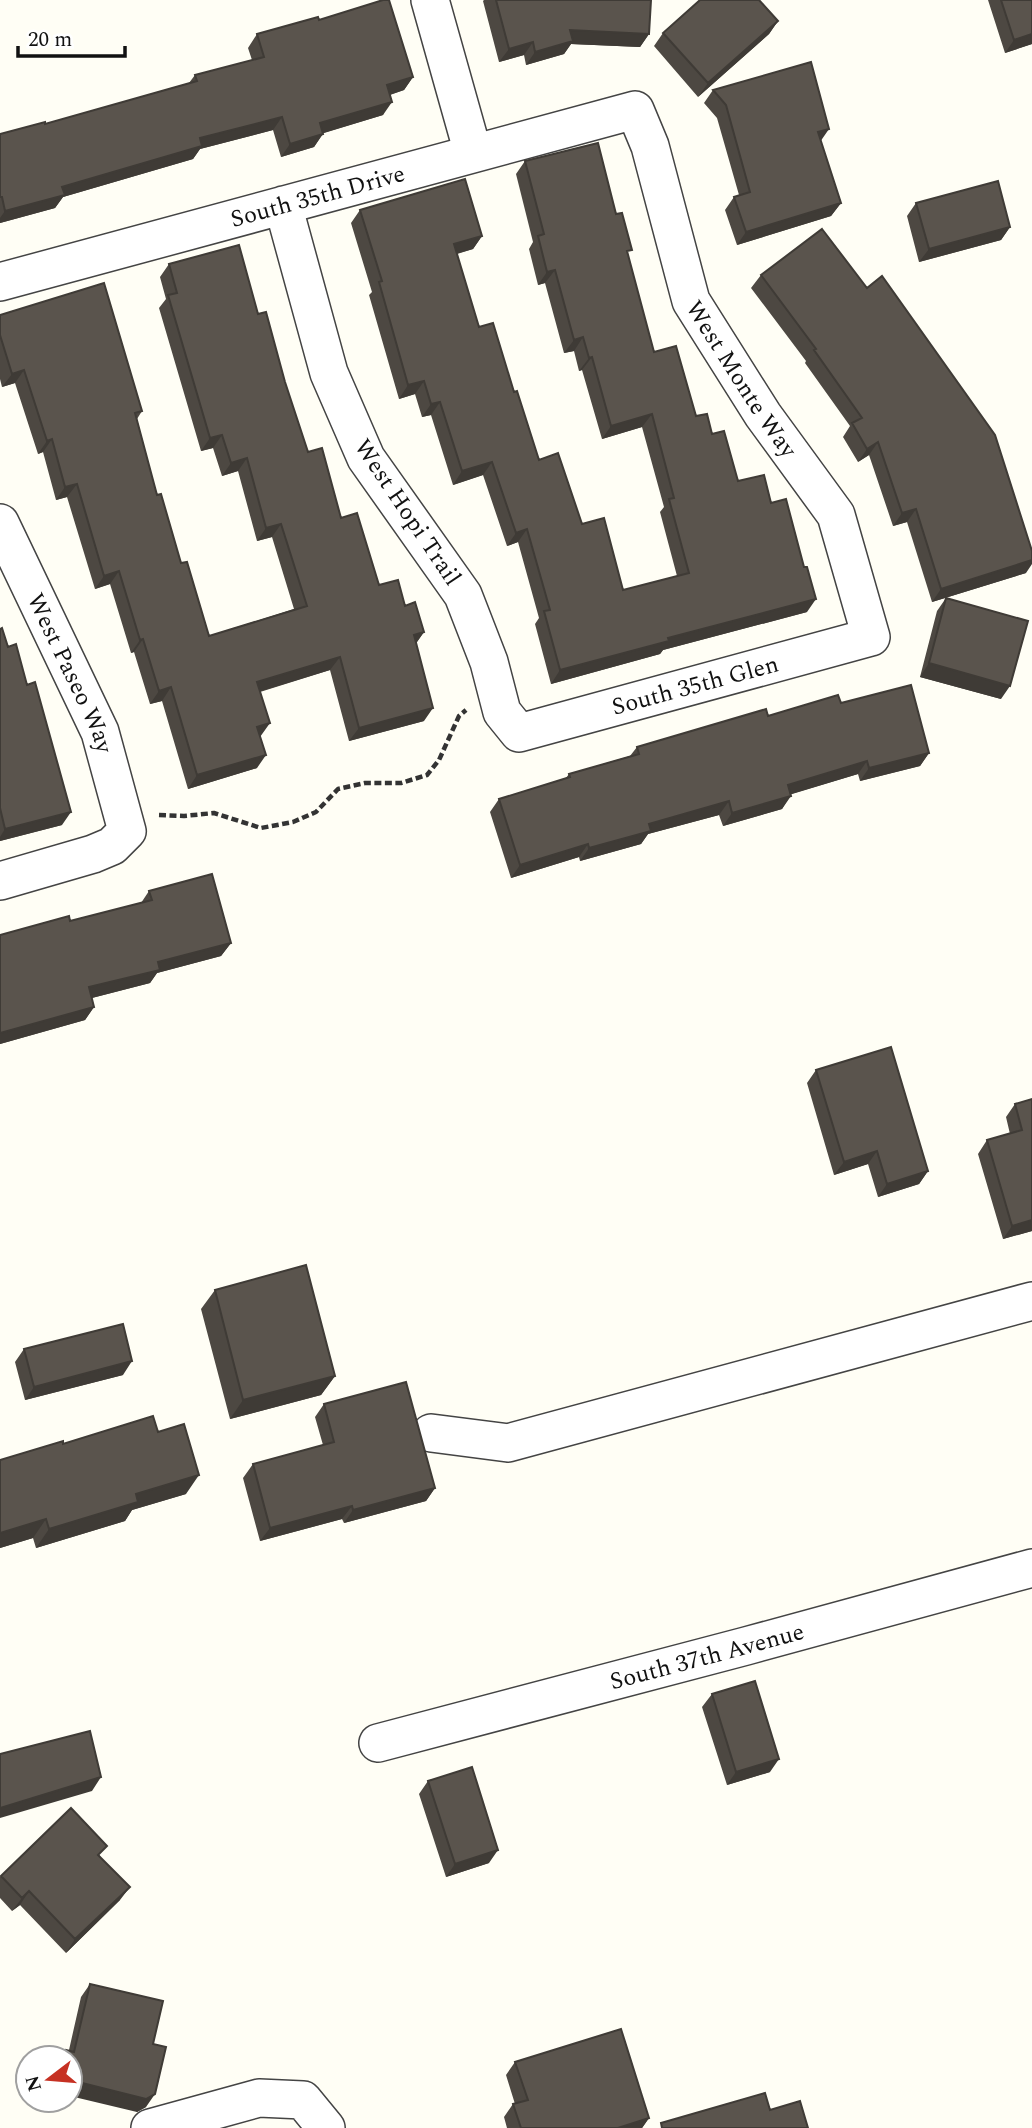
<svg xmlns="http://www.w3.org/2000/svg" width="1032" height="2128" font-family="Spectral,serif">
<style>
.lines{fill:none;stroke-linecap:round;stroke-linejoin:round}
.minor-casing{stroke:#444;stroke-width:40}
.path{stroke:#333;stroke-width:4.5;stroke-dasharray:7 3.5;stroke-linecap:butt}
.minor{stroke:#fff;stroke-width:37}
.wall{fill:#4d4842}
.shaded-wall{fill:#3f3b36}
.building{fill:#5a544d;stroke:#3f3b36;stroke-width:2}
.labels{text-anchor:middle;stroke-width:7;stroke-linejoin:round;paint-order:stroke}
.street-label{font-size:24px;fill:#111;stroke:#fff}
</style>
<rect width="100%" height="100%" fill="#fffef5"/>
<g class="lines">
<defs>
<g id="minor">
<path d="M 430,0 L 473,153"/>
<path id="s1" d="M 0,282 L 635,110 L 650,146 L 691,301 L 763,415 L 836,515 L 871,637 L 519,733 L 502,712 L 489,662 L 463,595 L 366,458 L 329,373 L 283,205"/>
<path id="s2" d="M 0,523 L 100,732 L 127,831 L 112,846 L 93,854 L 0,881"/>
<path d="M 431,1433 L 508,1443 L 1032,1301"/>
<path id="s3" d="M 378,1743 L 746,1646 L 1032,1568"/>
<path d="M 150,2128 L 259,2098 L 303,2100 L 326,2128"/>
</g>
</defs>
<use href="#minor" class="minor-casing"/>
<path class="path" d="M 159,815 L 184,816 L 214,813 L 261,828 L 293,822 L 316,812 L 338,789 L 365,783 L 401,783 L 427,775 L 439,760 L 459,716 L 466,710"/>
<use href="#minor" class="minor"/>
</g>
<path class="wall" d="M 484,0 L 651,0 L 649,34 L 640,47 L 571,44 L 564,54 L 526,65 L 524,55 L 499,62 L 483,1 Z
M 988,0 L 1032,0 L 1032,44 L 1005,53 Z
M 319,20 L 413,77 L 404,90 L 390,95 L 383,115 L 323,133 L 314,147 L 281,157 L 273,130 L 200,149 L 193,159 L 63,197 L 55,208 L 0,223 L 0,134 L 45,124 L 189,83 L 195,75 L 252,60 L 248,48 L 257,34 Z
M 778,21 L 769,34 L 698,97 L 654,46 L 663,33 Z
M 713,90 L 821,141 L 841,203 L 831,216 L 737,245 L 725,210 L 734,197 L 739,195 L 717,118 L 704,103 Z
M 525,161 L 616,214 L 654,352 L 696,416 L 712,434 L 738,481 L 771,503 L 807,612 L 663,650 L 660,654 L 551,684 L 535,624 L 539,618 L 518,542 L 507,546 L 483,475 L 453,485 L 431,415 L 422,417 L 415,394 L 399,399 L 369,295 L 372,292 L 351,223 L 360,210 L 482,236 L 473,249 L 457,254 L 479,327 L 514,392 L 539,460 L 582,524 L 623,590 L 677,576 L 660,512 L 664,507 L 642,427 L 602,439 L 582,370 L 579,371 L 574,351 L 564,353 L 545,283 L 538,285 L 529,249 L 533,242 L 516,174 Z
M 916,203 L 1010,227 L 1001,240 L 919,262 L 907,216 Z
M 169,264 L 258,314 L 285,382 L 308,452 L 341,518 L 379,585 L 405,606 L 424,632 L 416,643 L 424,721 L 349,741 L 330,670 L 260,692 L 260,737 L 257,768 L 188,789 L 162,701 L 150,704 L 134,652 L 131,653 L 110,584 L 95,589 L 67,497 L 56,500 L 43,452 L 38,454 L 15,383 L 2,387 L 0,379 L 0,315 L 142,411 L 137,419 L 157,495 L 181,563 L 209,636 L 294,609 L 272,537 L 257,541 L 238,471 L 222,476 L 213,448 L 201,451 L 159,308 L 166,299 L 160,277 Z
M 761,275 L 1026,573 L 932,602 L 907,522 L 893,526 L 869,455 L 858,462 L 843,437 L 850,426 L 805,363 L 806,361 L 751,288 Z
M 946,598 L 1001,699 L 920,677 L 937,611 Z
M 0,629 L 62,825 L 0,841 Z
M 841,703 L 929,753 L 920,766 L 860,781 L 858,774 L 791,794 L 782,809 L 723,826 L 719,815 L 648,834 L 641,844 L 580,861 L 579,857 L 511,878 L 490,812 L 499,799 L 566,778 L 569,774 L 630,756 L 637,747 L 768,716 Z
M 149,891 L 231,943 L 221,956 L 157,973 L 150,983 L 92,998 L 94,1007 L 85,1020 L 0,1044 L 0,935 L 70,921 L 141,903 Z
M 816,1070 L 928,1171 L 919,1184 L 878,1197 L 868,1164 L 834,1175 L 807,1083 Z
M 1032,1099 L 1032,1231 L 1003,1239 L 978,1154 L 987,1140 L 1010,1134 L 1006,1117 L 1015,1104 Z
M 215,1290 L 335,1376 L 321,1395 L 230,1419 L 201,1309 Z
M 24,1349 L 123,1375 L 25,1400 L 15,1362 Z
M 324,1404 L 435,1488 L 426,1501 L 344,1523 L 342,1519 L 260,1541 L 243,1478 L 253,1464 L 323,1445 L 315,1417 Z
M 158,1432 L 186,1494 L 132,1510 L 125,1521 L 36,1548 L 33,1538 L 0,1548 L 0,1460 L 63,1444 Z
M 712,1694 L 770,1772 L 727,1785 L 702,1707 Z
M 428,1781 L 489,1863 L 446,1877 L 419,1794 Z
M 71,1808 L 100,1856 L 120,1900 L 66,1953 L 20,1905 L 12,1911 L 0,1898 L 0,1877 Z
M 90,1984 L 153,2044 L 146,2107 L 137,2112 L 70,2058 L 60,2058 L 66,2050 L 69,2050 L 81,1997 Z
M 515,2062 L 649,2118 L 642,2128 L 507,2128 L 504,2117 L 513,2104 L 515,2104 L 506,2075 Z"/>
<path class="shaded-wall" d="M 778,21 L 769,34 L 698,97 L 708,83 Z
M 570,30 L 649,34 L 640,47 L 571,44 L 564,54 L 526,65 L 535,52 Z
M 1032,34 L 1032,44 L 1005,53 L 1014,40 Z
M 533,42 L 524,55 L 499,62 L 509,49 Z
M 413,77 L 404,90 L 377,99 L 387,85 Z
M 392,102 L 383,115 L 311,137 L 320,123 Z
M 282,117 L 273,130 L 200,149 L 193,159 L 63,197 L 55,208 L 0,223 L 0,218 L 5,211 L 62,187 L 200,138 Z
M 829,129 L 820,142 L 818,132 Z
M 323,134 L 314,147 L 281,157 L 290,144 Z
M 841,203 L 831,216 L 737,245 L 746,232 Z
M 1010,227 L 1001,240 L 919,262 L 929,249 Z
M 482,236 L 473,249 L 445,257 L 454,244 Z
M 555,270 L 545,283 L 538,285 L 547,272 Z
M 583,337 L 574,351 L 564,353 L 574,340 Z
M 592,357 L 582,370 L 579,371 L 589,358 Z
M 24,370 L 15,383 L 2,387 L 12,374 Z
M 424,381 L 415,394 L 399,399 L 408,385 Z
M 440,402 L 431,415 L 422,417 L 431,404 Z
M 652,414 L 642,427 L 602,439 L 611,426 Z
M 222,435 L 213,448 L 201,451 L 210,438 Z
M 52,439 L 43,452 L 38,454 L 47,441 Z
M 878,442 L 869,455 L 858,462 L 867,449 Z
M 247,458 L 238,471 L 222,476 L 231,463 Z
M 492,462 L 483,475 L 453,485 L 462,471 Z
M 77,484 L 67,497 L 56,500 L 65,487 Z
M 916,509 L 907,522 L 893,526 L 902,513 Z
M 281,524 L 272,537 L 257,541 L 266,528 Z
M 527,529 L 518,542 L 507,546 L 516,533 Z
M 1032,560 L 1032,564 L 1026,573 L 932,602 L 941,589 Z
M 119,571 L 110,584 L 95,589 L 104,576 Z
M 816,599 L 807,612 L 663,650 L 660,654 L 551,684 L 560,670 L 668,638 Z
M 424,632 L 415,645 L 414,635 Z
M 143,639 L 134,652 L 131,653 L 140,640 Z
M 340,657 L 330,670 L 248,695 L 257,682 Z
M 929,663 L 1010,686 L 1001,699 L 920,677 Z
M 171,687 L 162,701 L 150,704 L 159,691 Z
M 433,708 L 424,721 L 349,741 L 359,728 Z
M 270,723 L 260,737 L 257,727 Z
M 929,753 L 920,766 L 860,781 L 869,768 Z
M 266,755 L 257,768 L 188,789 L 197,775 Z
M 867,761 L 858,774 L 779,798 L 788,785 Z
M 791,796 L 782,809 L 723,826 L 732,813 Z
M 729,801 L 719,815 L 648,834 L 641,844 L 580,861 L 589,848 L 649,824 Z
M 71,812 L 62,825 L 0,841 L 0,837 L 5,829 Z
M 588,844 L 579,857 L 511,878 L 520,865 Z
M 231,943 L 221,956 L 157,973 L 150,983 L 80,1001 L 89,987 L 158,962 Z
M 94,1007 L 85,1020 L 0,1044 L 0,1033 Z
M 877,1151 L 868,1164 L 834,1175 L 844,1162 Z
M 928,1171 L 919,1184 L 878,1197 L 887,1184 Z
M 1032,1220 L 1032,1231 L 1003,1239 L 1012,1226 Z
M 132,1361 L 123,1375 L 25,1400 L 34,1387 Z
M 335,1376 L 321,1395 L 230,1419 L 243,1400 Z
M 199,1475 L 186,1494 L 132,1510 L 125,1521 L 36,1548 L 49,1529 L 136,1494 Z
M 435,1488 L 426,1501 L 344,1523 L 353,1510 Z
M 352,1506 L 342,1519 L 260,1541 L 270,1528 Z
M 46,1519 L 33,1538 L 0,1548 L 0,1533 Z
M 779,1759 L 770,1772 L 727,1785 L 736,1772 Z
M 101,1777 L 92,1791 L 0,1818 L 0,1808 Z
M 498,1850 L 489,1863 L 446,1877 L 455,1864 Z
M 130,1887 L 120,1900 L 66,1953 L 75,1939 Z
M 29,1891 L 20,1905 L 12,1911 L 22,1898 Z
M 70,2080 L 155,2094 L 146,2107 L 137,2112 L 70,2096 Z
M 649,2118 L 642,2128 L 618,2128 Z"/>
<path class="building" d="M 383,0 L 389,0 L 413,77 L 387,85 L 392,102 L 320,123 L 323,134 L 290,144 L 282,117 L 200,138 L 202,146 L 62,187 L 65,195 L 5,211 L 2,197 L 0,197 L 0,134 L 45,122 L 45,124 L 197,81 L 195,75 L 264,57 L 257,34 L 318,17 L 319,20 Z
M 496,0 L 651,0 L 649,34 L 570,30 L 573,41 L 535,52 L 533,42 L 509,49 Z
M 700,0 L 759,0 L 778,21 L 708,83 L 663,33 Z
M 1001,0 L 1032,0 L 1032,34 L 1014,40 Z
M 811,62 L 829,129 L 818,132 L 841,203 L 746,232 L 734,197 L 750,192 L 726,105 L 713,90 Z
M 598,143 L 616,214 L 622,213 L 632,250 L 627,251 L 654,352 L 676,346 L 696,416 L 707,414 L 712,434 L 724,431 L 738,481 L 764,475 L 771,503 L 786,499 L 804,567 L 807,567 L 816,599 L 668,638 L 669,641 L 560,670 L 544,611 L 550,610 L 527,529 L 516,533 L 492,462 L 462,471 L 440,402 L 431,404 L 424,381 L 408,385 L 379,282 L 382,281 L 360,210 L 465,179 L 482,236 L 454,244 L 479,327 L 493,323 L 514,392 L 517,391 L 539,460 L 558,453 L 582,524 L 604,518 L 623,590 L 689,573 L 669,499 L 674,498 L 652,414 L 611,426 L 592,357 L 589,358 L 583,337 L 574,340 L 555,270 L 547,272 L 538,236 L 544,234 L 525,161 Z
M 998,181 L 1010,227 L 929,249 L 916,203 Z
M 822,229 L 867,288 L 882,276 L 995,435 L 1032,551 L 1032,560 L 941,589 L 916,509 L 902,513 L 878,442 L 867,449 L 852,423 L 862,418 L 814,350 L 816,349 L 761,275 Z
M 239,245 L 258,314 L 266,312 L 285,382 L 308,452 L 322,448 L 341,518 L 357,513 L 379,585 L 398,580 L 405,606 L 415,602 L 424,632 L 414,635 L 433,708 L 359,728 L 340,657 L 257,682 L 270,723 L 257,727 L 266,755 L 197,775 L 171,687 L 159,691 L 143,639 L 140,640 L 119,571 L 104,576 L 77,484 L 65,487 L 52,439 L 47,441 L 24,370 L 12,374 L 0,335 L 0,315 L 104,283 L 142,411 L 135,413 L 157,495 L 161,494 L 181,563 L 187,562 L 209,636 L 307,606 L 281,524 L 266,528 L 247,458 L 231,463 L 222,435 L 210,438 L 168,295 L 177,293 L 169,264 Z
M 946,598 L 1028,621 L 1010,686 L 929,663 Z
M 2,628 L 8,647 L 16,644 L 27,685 L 35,682 L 71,812 L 5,829 L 0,808 L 0,629 Z
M 911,685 L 929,753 L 869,768 L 867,761 L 788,785 L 791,796 L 732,813 L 729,801 L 649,824 L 651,831 L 589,848 L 588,844 L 520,865 L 499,799 L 570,777 L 569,774 L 639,754 L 637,747 L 766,709 L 768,716 L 838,695 L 841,703 Z
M 212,874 L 231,943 L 158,962 L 160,970 L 89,987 L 94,1007 L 0,1033 L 0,935 L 69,916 L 70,921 L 152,900 L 149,891 Z
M 891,1047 L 928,1171 L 887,1184 L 877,1151 L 844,1162 L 816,1070 Z
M 1032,1099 L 1032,1220 L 1012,1226 L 987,1140 L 1022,1130 L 1015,1104 Z
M 306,1265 L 335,1376 L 243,1400 L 215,1290 Z
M 123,1324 L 132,1361 L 34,1387 L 24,1349 Z
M 406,1382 L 435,1488 L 353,1510 L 352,1506 L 270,1528 L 253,1464 L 334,1442 L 324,1404 Z
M 153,1416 L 158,1432 L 184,1424 L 199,1475 L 136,1494 L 138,1502 L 49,1529 L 46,1519 L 0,1533 L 0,1460 L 63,1441 L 63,1444 Z
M 755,1681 L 779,1759 L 736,1772 L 712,1694 Z
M 90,1731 L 101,1777 L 0,1808 L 0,1754 Z
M 472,1767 L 498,1850 L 455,1864 L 428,1781 Z
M 71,1808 L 107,1846 L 98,1855 L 130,1887 L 75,1939 L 29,1891 L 22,1898 L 1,1876 Z
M 90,1984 L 163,2001 L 153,2044 L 166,2047 L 155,2094 L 146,2099 L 70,2080 L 70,2058 L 64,2058 L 66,2050 L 74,2052 Z
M 621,2029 L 649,2118 L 618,2128 L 521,2128 L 513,2104 L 528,2100 L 515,2062 Z
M 765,2093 L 770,2110 L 800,2101 L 808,2128 L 662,2128 L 661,2123 Z"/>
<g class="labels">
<g class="street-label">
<text dy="8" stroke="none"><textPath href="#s1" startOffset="329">South 35th Drive</textPath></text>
<text dy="8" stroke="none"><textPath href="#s1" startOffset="950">West Monte Way</textPath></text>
<text transform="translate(408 512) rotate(56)" y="8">West Hopi Trail</text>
<text dy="8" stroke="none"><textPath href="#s2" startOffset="166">West Paseo Way</textPath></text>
<text transform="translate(695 685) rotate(-15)" y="8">South 35th Glen</text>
<text dy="8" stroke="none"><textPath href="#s3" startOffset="340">South 37th Avenue</textPath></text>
</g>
</g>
<g transform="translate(49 2079) rotate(254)"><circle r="33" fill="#ffffff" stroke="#a0a0a0" stroke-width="2"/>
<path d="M0-5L12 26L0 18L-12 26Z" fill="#c63123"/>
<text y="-10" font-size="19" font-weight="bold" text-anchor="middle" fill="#111111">N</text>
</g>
<path d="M18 46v10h107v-10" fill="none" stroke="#111111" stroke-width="3.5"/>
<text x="28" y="46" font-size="21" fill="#111111" stroke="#ffffff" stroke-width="5" paint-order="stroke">20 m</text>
</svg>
